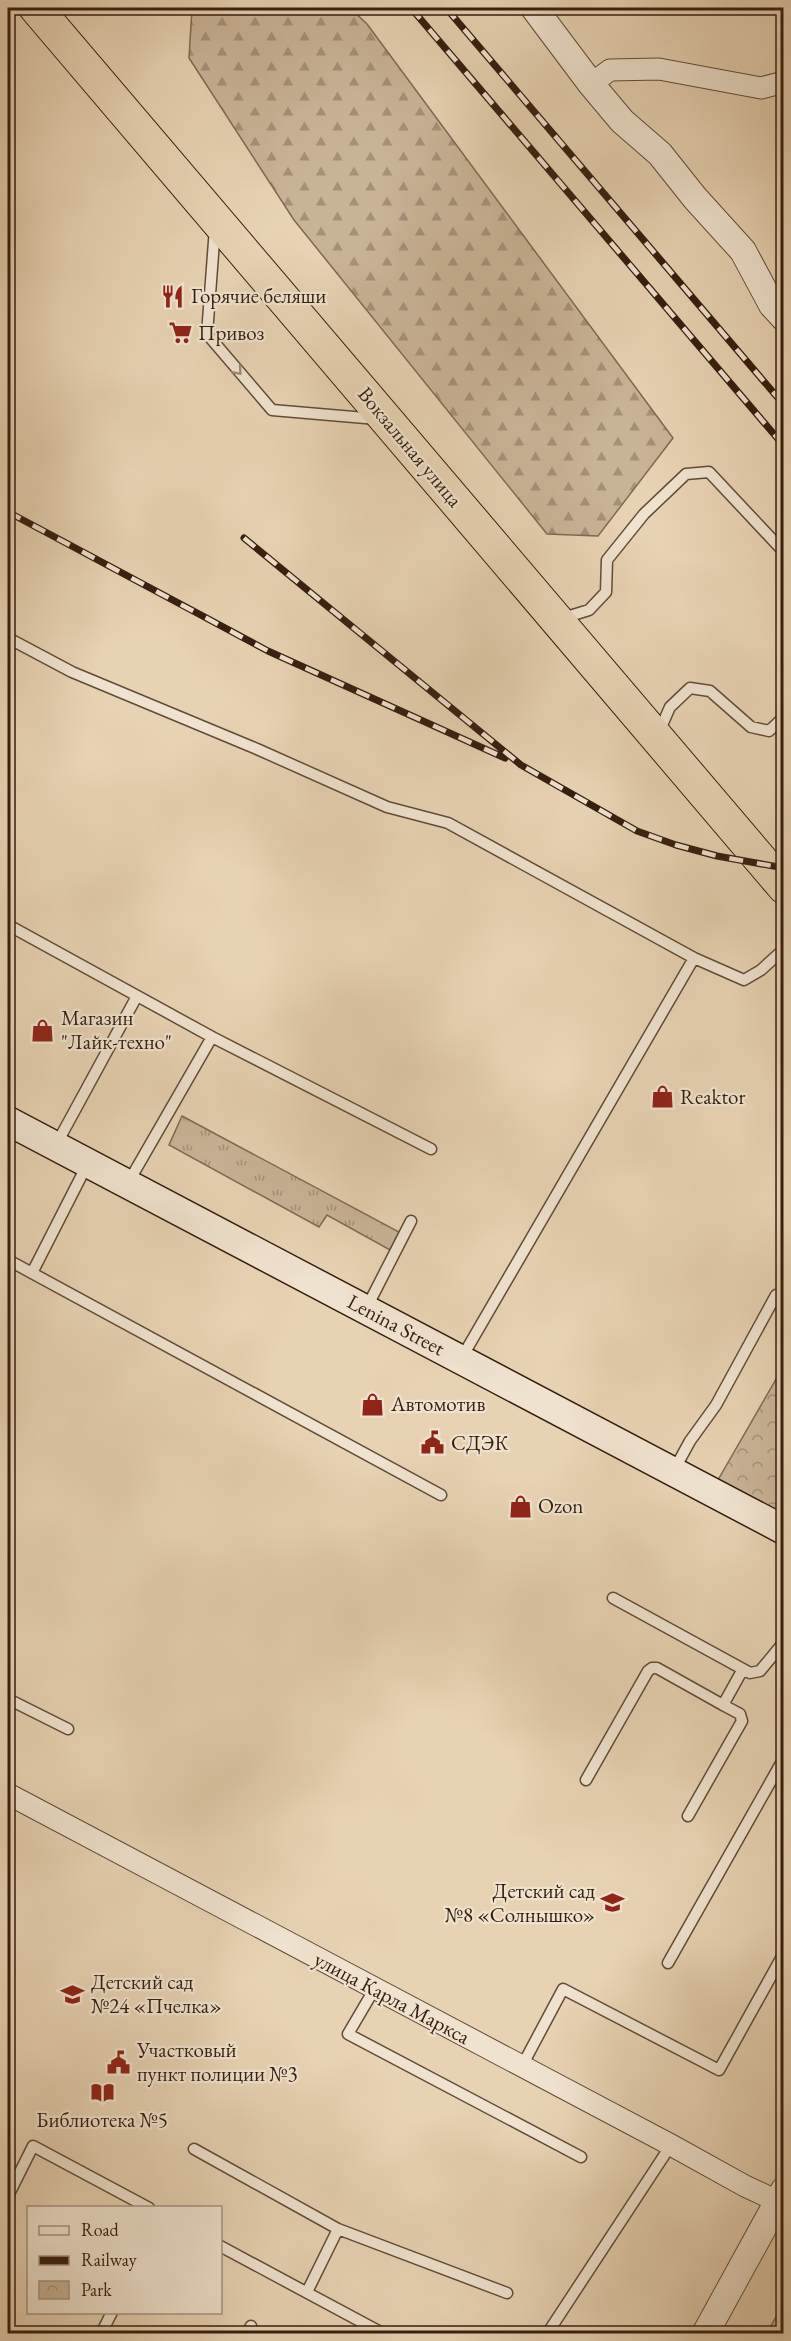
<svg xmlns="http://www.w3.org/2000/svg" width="791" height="2341" font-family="'EB Garamond',serif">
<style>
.grass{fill:url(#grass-tufts);stroke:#806853;stroke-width:1.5}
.forest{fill:url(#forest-firs);stroke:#806853;stroke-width:1.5}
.park{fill:url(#park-crowns);stroke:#806853;stroke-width:1.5}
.pitch{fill:#c9b397;stroke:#806853;stroke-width:1.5}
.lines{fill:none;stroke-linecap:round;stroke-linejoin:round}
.service-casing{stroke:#624b38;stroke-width:13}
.minor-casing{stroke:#624b38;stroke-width:23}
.tertiary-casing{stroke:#624b38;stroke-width:28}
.secondary-casing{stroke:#361e0f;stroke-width:31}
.trunk-casing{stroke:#361e0f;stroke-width:35}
.service{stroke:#efe2ce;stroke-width:10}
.minor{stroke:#efe2ce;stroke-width:21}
.tertiary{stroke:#efe2ce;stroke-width:26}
.secondary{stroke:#efe2ce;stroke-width:28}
.trunk{stroke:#e7d2b3;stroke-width:33}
.rail-casing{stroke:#361e0f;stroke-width:7}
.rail{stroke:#efe2ce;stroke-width:4.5;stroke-dasharray:14;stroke-linecap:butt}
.oneway{stroke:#9c8a78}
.labels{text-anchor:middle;stroke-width:4.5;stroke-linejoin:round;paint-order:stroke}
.poi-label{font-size:21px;fill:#361e0f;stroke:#efe2ce;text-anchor:start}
.street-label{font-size:21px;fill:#361e0f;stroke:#efe2ce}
</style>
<defs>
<pattern id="grass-tufts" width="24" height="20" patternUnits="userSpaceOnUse" patternTransform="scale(1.5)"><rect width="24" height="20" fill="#c9b397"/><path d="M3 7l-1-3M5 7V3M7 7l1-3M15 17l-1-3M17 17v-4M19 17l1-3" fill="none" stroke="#a4917a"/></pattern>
<pattern id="forest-firs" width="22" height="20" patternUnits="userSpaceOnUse" patternTransform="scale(1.5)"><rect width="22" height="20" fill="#c9b397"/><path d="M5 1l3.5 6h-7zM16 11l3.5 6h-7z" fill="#a4917a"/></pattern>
<pattern id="park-crowns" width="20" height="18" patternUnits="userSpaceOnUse" patternTransform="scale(1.5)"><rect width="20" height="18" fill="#c9b397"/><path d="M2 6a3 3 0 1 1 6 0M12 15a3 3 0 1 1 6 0" fill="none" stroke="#a4917a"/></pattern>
</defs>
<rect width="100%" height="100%" fill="#e7d2b3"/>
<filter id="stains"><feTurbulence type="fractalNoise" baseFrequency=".00333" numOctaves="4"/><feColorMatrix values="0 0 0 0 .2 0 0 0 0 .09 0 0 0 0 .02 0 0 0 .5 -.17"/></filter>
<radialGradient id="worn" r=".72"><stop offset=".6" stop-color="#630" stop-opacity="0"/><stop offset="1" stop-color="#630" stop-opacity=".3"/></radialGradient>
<path class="grass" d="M 182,1116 L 399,1232 L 390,1250 L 327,1215 L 319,1227 L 169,1145 Z"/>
<path class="forest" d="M 192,8 L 350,8 L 367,24 L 673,438 L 598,536 L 547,534 L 294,220 L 189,58 Z"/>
<path class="park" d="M 783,1367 L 783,1514 L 718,1480 Z"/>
<path class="pitch" d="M 783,2304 L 783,2333 L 767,2333 Z"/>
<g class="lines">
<defs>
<path id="service" d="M 215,228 L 207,334 L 272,410 L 377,419
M 560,619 L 589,610 L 606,592 L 607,560 L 644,514 L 686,474 L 709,472 L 784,552
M 8,638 L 72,672 L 257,749 L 387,807 L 448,823 L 694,958 L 744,980 L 761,970 L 784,949
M 659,732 L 670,707 L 690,688 L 710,691 L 751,727 L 769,731 L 784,717
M 8,925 L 212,1037 L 431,1149
M 56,1145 L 137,996
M 128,1183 L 212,1037
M 8,1260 L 32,1273 L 88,1163
M 32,1273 L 441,1495
M 366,1309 L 411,1221
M 461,1359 L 694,958
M 673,1472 L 690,1441 L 716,1405 L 776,1295
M 613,1598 L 750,1673 L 760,1671 L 784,1642
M 8,1699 L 68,1729
M 586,1780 L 648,1671 L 652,1668 L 657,1668 L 723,1705 L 743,1669
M 688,1816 L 742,1721 L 740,1714 L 723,1705
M 668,1963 L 784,1758
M 375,1988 L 348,2034 L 581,2157
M 522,2066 L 563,1989 L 719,2070 L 784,1953
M 194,2149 L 338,2229
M 8,2196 L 33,2146 L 149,2208
M 220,2246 L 384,2334
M 307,2292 L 338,2229 L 507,2293
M 101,2334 L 112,2312
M 247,2334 L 251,2326
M 547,2334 L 671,2145"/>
<path id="minor" d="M 591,84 L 610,70 L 659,69 L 761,88 L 784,82
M 8,1794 L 671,2145 L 745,2186 L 777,2201"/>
<path id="tertiary" d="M 534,8 L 591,84 L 622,121 L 660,154 L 695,198 L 743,251 L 772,305 L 784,318
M 705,2334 L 784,2190"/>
<path id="secondary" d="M 8,1121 L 784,1530"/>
<path id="trunk" d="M 36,8 L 784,887"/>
</defs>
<use href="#service" class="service-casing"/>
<use href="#minor" class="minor-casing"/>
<use href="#tertiary" class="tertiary-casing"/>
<use href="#secondary" class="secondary-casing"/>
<use href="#trunk" class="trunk-casing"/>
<use href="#service" class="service"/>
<use href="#minor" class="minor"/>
<use href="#tertiary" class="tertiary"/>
<use href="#secondary" class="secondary"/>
<use href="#trunk" class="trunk"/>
<defs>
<path id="rail" d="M 411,8 L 784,446
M 446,8 L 784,405
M 8,512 L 268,651 L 505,758
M 244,538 L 521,765 L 637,831 L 676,845 L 717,856 L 784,868"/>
</defs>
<use href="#rail" class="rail-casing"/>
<use href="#rail" class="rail"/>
</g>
<defs><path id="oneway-chevron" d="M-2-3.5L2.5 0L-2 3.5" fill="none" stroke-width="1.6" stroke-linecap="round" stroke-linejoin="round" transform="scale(1.5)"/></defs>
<use class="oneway" href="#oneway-chevron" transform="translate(238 371) rotate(49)"/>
<defs>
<symbol id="restaurant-bare" viewBox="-9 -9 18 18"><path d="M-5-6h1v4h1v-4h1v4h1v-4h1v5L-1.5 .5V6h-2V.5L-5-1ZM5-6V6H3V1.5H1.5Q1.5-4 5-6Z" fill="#8f2418" stroke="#efe2ce" stroke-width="2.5" paint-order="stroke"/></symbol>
<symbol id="supermarket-bare" viewBox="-9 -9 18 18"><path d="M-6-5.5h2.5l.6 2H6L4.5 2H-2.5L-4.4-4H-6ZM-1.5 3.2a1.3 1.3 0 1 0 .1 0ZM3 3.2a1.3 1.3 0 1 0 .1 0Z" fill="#8f2418" stroke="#efe2ce" stroke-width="2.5" paint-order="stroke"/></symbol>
<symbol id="shop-bare" viewBox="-9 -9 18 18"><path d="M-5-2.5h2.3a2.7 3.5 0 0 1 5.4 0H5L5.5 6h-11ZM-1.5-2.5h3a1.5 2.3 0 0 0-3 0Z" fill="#8f2418" stroke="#efe2ce" stroke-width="2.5" paint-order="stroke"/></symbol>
<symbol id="civic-bare" viewBox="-9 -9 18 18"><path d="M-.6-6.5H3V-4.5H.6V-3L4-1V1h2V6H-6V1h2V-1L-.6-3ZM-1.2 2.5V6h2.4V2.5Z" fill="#8f2418" stroke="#efe2ce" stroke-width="2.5" paint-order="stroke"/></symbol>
<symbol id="school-bare" viewBox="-9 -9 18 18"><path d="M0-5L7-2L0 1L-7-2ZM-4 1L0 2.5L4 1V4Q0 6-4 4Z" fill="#8f2418" stroke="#efe2ce" stroke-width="2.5" paint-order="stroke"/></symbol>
<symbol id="library-bare" viewBox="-9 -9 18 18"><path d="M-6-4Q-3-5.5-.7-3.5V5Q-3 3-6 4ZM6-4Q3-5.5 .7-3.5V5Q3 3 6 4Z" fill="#8f2418" stroke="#efe2ce" stroke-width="2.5" paint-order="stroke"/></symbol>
</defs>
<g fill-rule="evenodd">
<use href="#restaurant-bare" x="156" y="280" width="33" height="33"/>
<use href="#supermarket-bare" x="164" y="316" width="33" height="33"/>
<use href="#shop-bare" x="26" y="1014" width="33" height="33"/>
<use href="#shop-bare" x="646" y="1080" width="33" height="33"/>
<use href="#shop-bare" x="356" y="1388" width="33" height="33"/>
<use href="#civic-bare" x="416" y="1426" width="33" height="33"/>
<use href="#shop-bare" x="504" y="1490" width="33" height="33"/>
<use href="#school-bare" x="596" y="1886" width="33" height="33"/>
<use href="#school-bare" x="56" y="1978" width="33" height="33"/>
<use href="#civic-bare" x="102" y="2046" width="33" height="33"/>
<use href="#library-bare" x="86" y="2076" width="33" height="33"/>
</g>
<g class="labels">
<g class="poi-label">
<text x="191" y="303">Горячие беляши</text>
<text x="198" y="340">Привоз</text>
<text x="61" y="1025">Магазин<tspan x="61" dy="24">"Лайк-техно"</tspan></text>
<text x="680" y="1104">Reaktor</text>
<text x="391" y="1411">Автомотив</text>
<text x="451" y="1450">СДЭК</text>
<text x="538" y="1513">Ozon</text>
<text x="595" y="1898" text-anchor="end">Детский сад<tspan x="595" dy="24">№8 «Солнышко»</tspan></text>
<text x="91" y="1989">Детский сад<tspan x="91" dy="24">№24 «Пчелка»</tspan></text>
<text x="137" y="2057">Участковый<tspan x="137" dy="24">пункт полиции №3</tspan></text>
<text x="102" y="2127" text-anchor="middle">Библиотека №5</text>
</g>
<g class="street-label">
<text transform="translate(410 447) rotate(50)" y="7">Вокзальная улица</text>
<text transform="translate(396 1325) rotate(28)" y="7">Lenina Street</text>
<text transform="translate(392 1998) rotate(28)" y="7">улица Карла Маркса</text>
</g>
</g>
<rect width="791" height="2341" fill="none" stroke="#e7d2b3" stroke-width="30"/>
<rect x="9" y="9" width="773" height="2323" fill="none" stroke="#361e0f" stroke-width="3"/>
<rect x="15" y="15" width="761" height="2311" fill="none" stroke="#361e0f" stroke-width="1.5"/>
<rect x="27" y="2206" width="195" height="108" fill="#efe2ce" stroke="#a59482" stroke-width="1.5"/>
<rect x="39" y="2226" width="30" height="9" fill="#efe2ce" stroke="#a59482" stroke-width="1.5"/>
<text x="81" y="2236" font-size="18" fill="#361e0f">Road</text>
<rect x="39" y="2256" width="30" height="9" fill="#361e0f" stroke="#a59482" stroke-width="1.5"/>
<text x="81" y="2266" font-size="18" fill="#361e0f">Railway</text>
<rect x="39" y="2281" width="30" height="18" fill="url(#park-crowns)" stroke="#a59482" stroke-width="1.5"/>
<text x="81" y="2296" font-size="18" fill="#361e0f">Park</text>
<rect width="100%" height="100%" filter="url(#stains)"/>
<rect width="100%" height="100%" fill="url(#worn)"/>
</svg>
